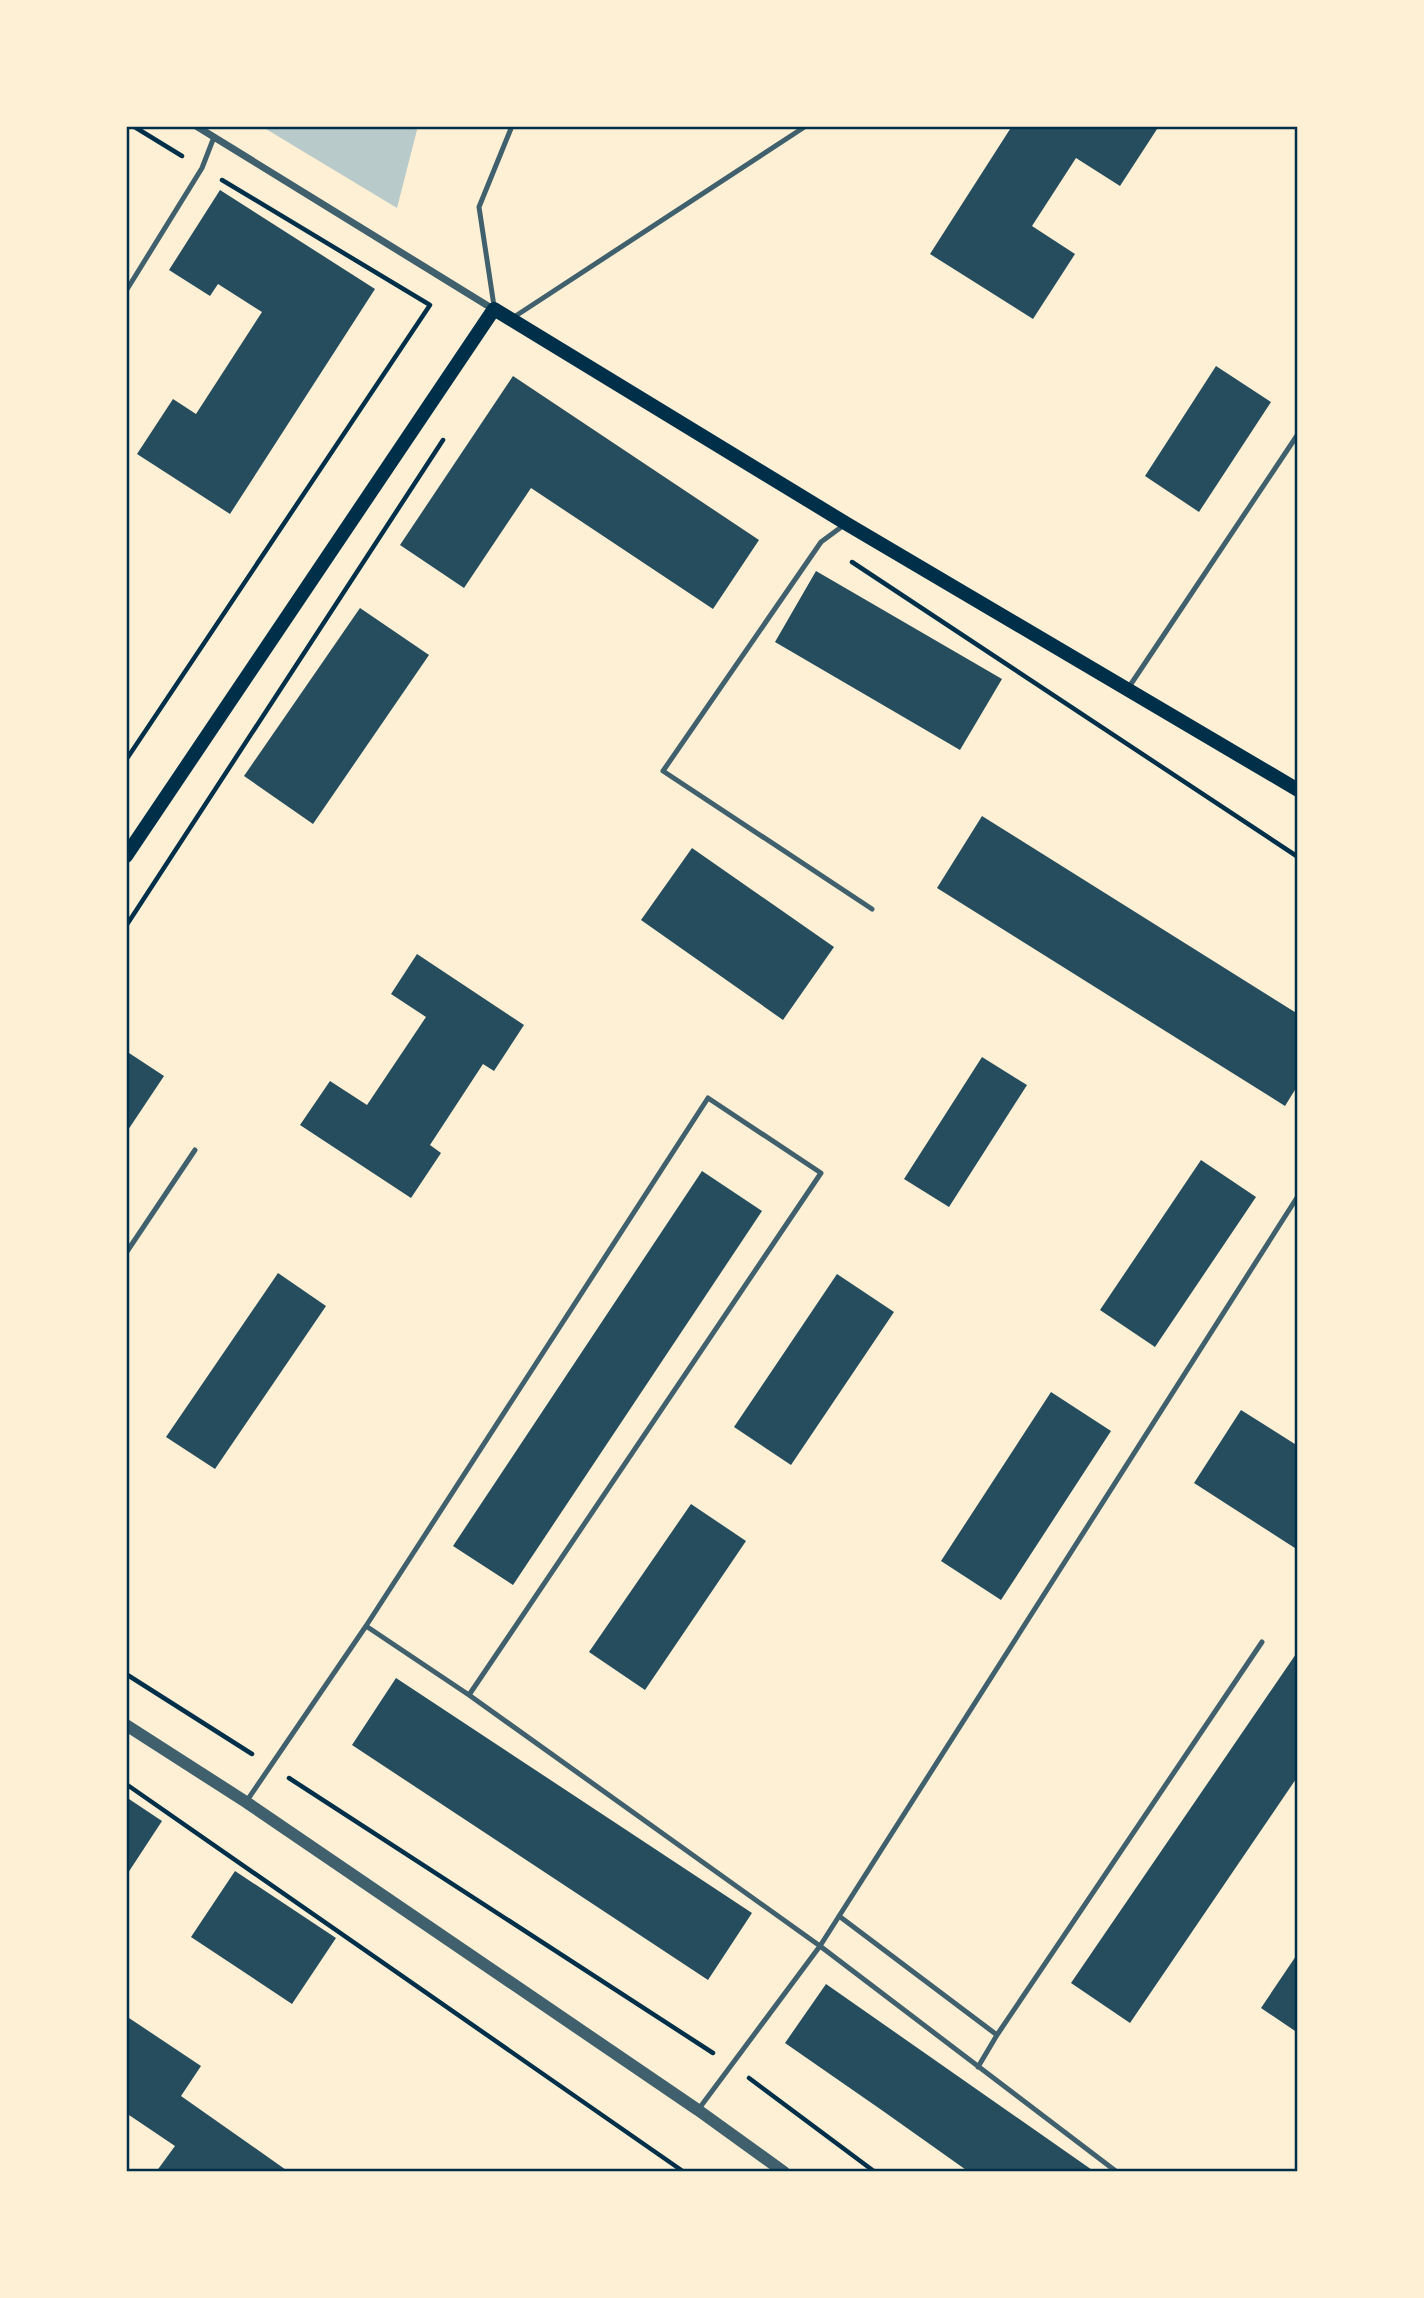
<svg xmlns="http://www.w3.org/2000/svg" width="1424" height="2298" font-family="'Sofia Sans Condensed',sans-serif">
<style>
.green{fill:#b9caca}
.building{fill:#264d5e}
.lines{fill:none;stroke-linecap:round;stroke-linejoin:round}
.path{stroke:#003049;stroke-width:4.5}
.service{stroke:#3f606c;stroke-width:5}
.minor{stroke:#3f606c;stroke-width:7}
.tertiary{stroke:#3f606c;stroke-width:12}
.secondary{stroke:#003049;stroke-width:14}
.neatline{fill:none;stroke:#003049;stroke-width:2.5}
</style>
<rect width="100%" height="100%" fill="#fdf0d5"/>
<path class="green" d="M 261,126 L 418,126 L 397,208 Z"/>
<path class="building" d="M 1012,126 L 1159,126 L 1120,186 L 1076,158 L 1032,226 L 1075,254 L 1033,319 L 930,254 Z
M 220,190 L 375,289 L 230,514 L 137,454 L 173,399 L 196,414 L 262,312 L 218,284 L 210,296 L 169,270 Z
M 1216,366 L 1271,402 L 1199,512 L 1145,476 Z
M 513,376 L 759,540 L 713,609 L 531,488 L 464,588 L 400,545 Z
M 816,571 L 1002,679 L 960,750 L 775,642 Z
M 360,608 L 429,655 L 313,824 L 244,776 Z
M 982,816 L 1298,1014 L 1298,1085 L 1285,1106 L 937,888 Z
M 692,848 L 834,947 L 783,1020 L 641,920 Z
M 417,954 L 524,1025 L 494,1071 L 483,1064 L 430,1145 L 441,1153 L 411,1198 L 300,1125 L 330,1081 L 367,1105 L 426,1017 L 391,994 Z
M 126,1051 L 164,1076 L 126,1133 Z
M 982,1057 L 1027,1085 L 949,1207 L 904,1179 Z
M 1201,1160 L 1256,1197 L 1155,1347 L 1100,1310 Z
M 702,1171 L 762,1211 L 513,1585 L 453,1546 Z
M 278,1273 L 326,1306 L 215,1469 L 166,1437 Z
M 837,1274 L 894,1312 L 791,1465 L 734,1427 Z
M 1051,1392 L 1111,1431 L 1001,1600 L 941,1561 Z
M 1241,1410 L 1298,1446 L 1298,1550 L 1194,1483 Z
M 691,1504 L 746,1541 L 645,1690 L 589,1652 Z
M 1298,1651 L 1298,1776 L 1130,2023 L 1071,1983 Z
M 396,1678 L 752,1913 L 708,1980 L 352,1745 Z
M 126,1797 L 162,1821 L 126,1876 Z
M 235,1871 L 336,1938 L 292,2004 L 191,1937 Z
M 1298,1953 L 1298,2033 L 1261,2008 Z
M 826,1984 L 1095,2172 L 969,2172 L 883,2111 L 785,2043 Z
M 126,2016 L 201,2066 L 181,2096 L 289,2172 L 156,2172 L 175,2146 L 126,2113 Z"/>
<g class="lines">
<path class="path" d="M 133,126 L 182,156
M 852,562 L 1298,857
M 126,760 L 430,305 L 222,180
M 126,926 L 443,440
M 126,1674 L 252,1754
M 289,1778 L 713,2053
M 126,1784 L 684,2172
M 749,2078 L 875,2172"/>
<path class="service" d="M 126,291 L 202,168 L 214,137
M 494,306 L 479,207 L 512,126
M 514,317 L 806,126
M 844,525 L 821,542 L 663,771 L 872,909
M 1129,687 L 1298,434
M 126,1253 L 195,1150
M 469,1695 L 820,1946 L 1117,2172
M 246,1802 L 366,1626 L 708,1098 L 821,1173 L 469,1695 L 366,1626
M 839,1916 L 997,2035
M 978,2067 L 997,2035 L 1262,1642
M 698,2110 L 820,1946 L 1298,1196"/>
<path class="minor" d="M 196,126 L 493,309"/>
<path class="tertiary" d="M 126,1725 L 246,1802 L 698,2110 L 784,2172"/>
<path class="secondary" d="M 126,856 L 494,309 L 847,524 L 1298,790"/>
</g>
<rect width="1424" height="2298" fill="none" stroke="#fdf0d5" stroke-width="256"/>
<rect x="128" y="128" width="1168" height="2042" class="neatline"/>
</svg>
